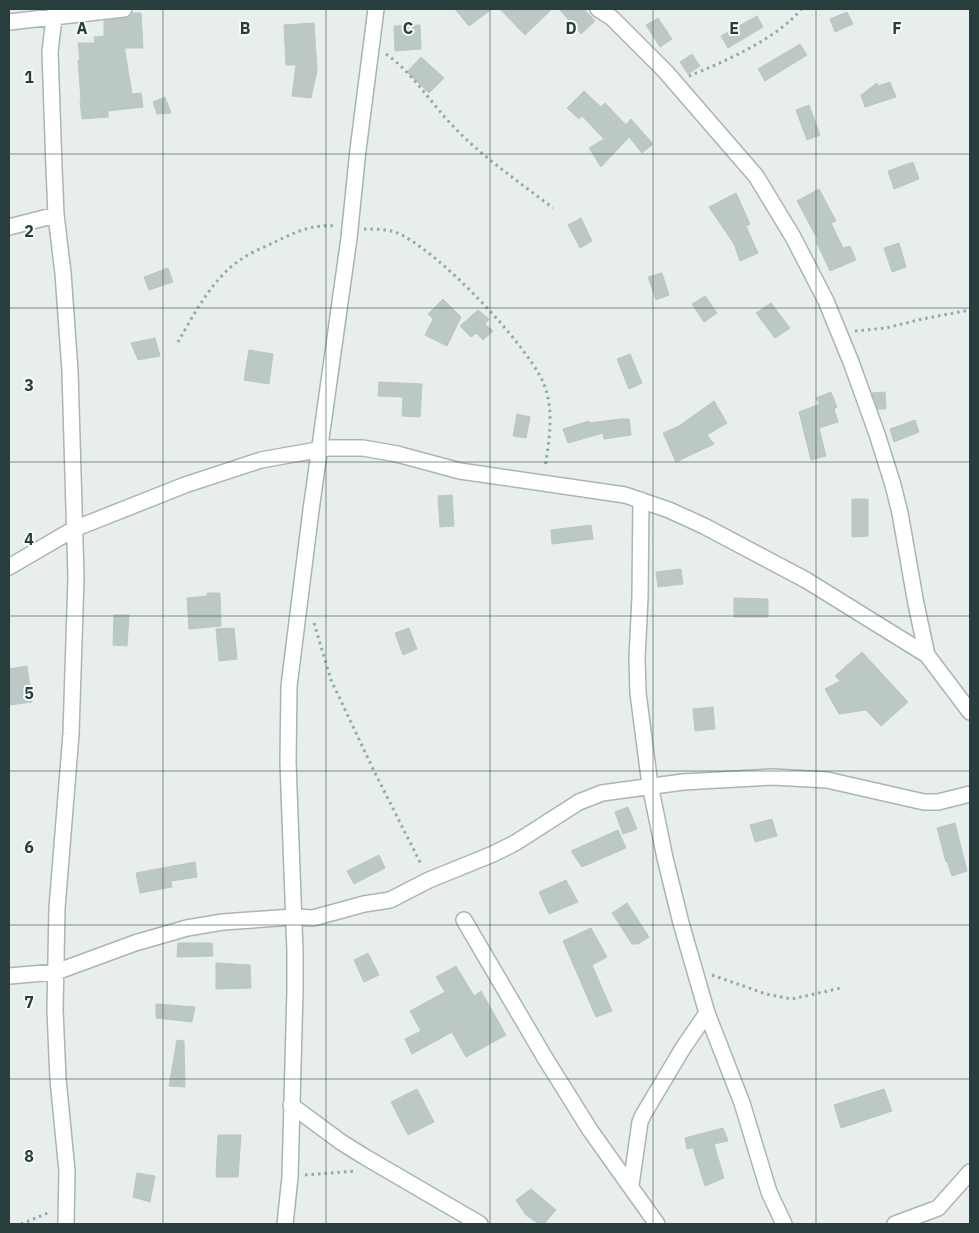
<svg xmlns="http://www.w3.org/2000/svg" width="979" height="1233" font-family="'IBM Plex Sans',sans-serif">
<style>
.building{fill:#bcc8c6;stroke:#bac7c4}
.lines{fill:none;stroke-linecap:round;stroke-linejoin:round}
.street-casing{stroke:#aab6b4;stroke-width:18}
.secondary-casing{stroke:#a4b5b3;stroke-width:18}
.path{stroke:#8badaa;stroke-width:3;stroke-dasharray:2.5 4;stroke-linecap:butt}
.street{stroke:#fff;stroke-width:15}
.secondary{stroke:#fff;stroke-width:15}
.grid{fill:none;stroke:#283e3d;stroke-width:1;stroke-opacity:0.55}
.grid-label{font-size:16px;text-anchor:middle;font-weight:bold;fill:#283e3d;stroke:#f7fafa;stroke-width:4;stroke-linejoin:round;paint-order:stroke}
</style>
<rect width="100%" height="100%" fill="#e7eeec"/>
<path class="building" d="M 455,9 L 492,9 L 469,26 Z
M 500,9 L 552,9 L 525,35 Z
M 559,9 L 584,9 L 595,21 L 581,34 Z
M 847,12 L 853,24 L 835,32 L 830,19 Z
M 132,13 L 141,13 L 143,48 L 125,48 L 125,52 L 132,94 L 141,93 L 143,107 L 108,111 L 108,117 L 82,119 L 80,100 L 81,99 L 78,60 L 80,60 L 78,43 L 95,43 L 94,37 L 104,36 L 104,21 L 126,18 Z
M 757,16 L 763,27 L 728,48 L 721,36 Z
M 658,18 L 672,39 L 660,47 L 646,25 Z
M 314,23 L 317,71 L 311,98 L 292,96 L 296,65 L 286,65 L 284,25 Z
M 420,25 L 421,49 L 395,51 L 394,26 Z
M 800,44 L 807,55 L 765,81 L 758,69 Z
M 692,54 L 700,66 L 688,74 L 680,62 Z
M 421,57 L 444,78 L 429,93 L 407,72 Z
M 890,82 L 896,97 L 865,107 L 861,95 L 877,83 L 878,86 Z
M 584,91 L 601,107 L 605,103 L 626,125 L 631,119 L 653,144 L 642,153 L 629,137 L 601,167 L 589,148 L 604,139 L 582,116 L 579,119 L 567,108 Z
M 165,97 L 171,113 L 157,114 L 153,102 Z
M 809,105 L 820,135 L 807,140 L 796,110 Z
M 913,162 L 919,179 L 894,189 L 888,171 Z
M 819,189 L 836,221 L 831,223 L 843,248 L 850,246 L 856,260 L 830,271 L 816,241 L 818,240 L 797,201 Z
M 736,193 L 750,224 L 746,226 L 758,253 L 740,261 L 734,244 L 709,207 Z
M 581,218 L 592,241 L 580,248 L 568,225 Z
M 899,243 L 906,267 L 892,272 L 884,248 Z
M 168,268 L 173,282 L 149,290 L 144,277 Z
M 662,273 L 669,295 L 656,300 L 648,277 Z
M 705,296 L 717,313 L 704,322 L 692,304 Z
M 443,299 L 461,317 L 447,346 L 425,335 L 433,319 L 428,314 Z
M 771,303 L 790,328 L 775,338 L 756,313 Z
M 478,310 L 489,319 L 485,324 L 493,331 L 483,340 L 476,333 L 471,337 L 460,326 Z
M 155,338 L 160,356 L 138,360 L 131,343 Z
M 249,350 L 273,354 L 269,384 L 244,380 Z
M 630,354 L 642,383 L 629,389 L 617,359 Z
M 379,382 L 422,384 L 420,417 L 402,416 L 403,397 L 378,396 Z
M 831,392 L 837,407 L 834,409 L 838,422 L 819,428 L 826,456 L 811,460 L 799,412 L 820,404 L 816,398 Z
M 885,392 L 886,409 L 878,409 L 872,393 Z
M 714,401 L 727,423 L 707,435 L 714,444 L 676,462 L 663,433 L 679,426 Z
M 517,414 L 530,417 L 526,438 L 513,436 Z
M 621,419 L 629,419 L 631,435 L 604,439 L 603,433 L 568,443 L 563,429 L 589,421 L 589,423 Z
M 915,420 L 919,432 L 894,442 L 890,429 Z
M 452,495 L 454,526 L 440,527 L 438,496 Z
M 852,499 L 868,499 L 868,536 L 852,537 Z
M 591,525 L 593,539 L 552,544 L 551,530 Z
M 681,569 L 683,584 L 658,587 L 656,572 Z
M 207,593 L 220,593 L 221,626 L 189,629 L 187,598 L 207,596 Z
M 734,598 L 768,599 L 768,617 L 734,617 Z
M 114,615 L 129,615 L 127,646 L 113,645 Z
M 234,628 L 237,659 L 219,661 L 216,629 Z
M 409,628 L 417,649 L 403,655 L 395,633 Z
M 862,652 L 908,702 L 881,726 L 866,710 L 839,714 L 825,689 L 840,681 L 835,676 Z
M 27,666 L 32,702 L 9,705 L 9,669 Z
M 713,707 L 715,729 L 695,731 L 693,709 Z
M 628,807 L 637,829 L 623,834 L 615,812 Z
M 772,819 L 777,836 L 755,842 L 750,825 Z
M 955,823 L 967,871 L 952,876 L 947,861 L 946,862 L 937,828 Z
M 618,830 L 626,848 L 582,867 L 571,851 Z
M 379,855 L 385,868 L 354,884 L 347,871 Z
M 195,862 L 197,877 L 171,881 L 172,887 L 140,893 L 136,873 Z
M 566,880 L 578,902 L 549,914 L 539,892 Z
M 627,903 L 649,937 L 638,944 L 632,944 L 612,913 Z
M 591,928 L 607,957 L 592,965 L 612,1011 L 596,1017 L 563,941 Z
M 178,943 L 212,943 L 213,956 L 177,957 Z
M 368,953 L 379,975 L 364,982 L 354,960 Z
M 216,963 L 250,965 L 251,988 L 216,989 Z
M 456,966 L 474,996 L 481,991 L 506,1035 L 466,1057 L 452,1032 L 412,1054 L 405,1039 L 421,1031 L 410,1011 L 445,992 L 436,977 Z
M 156,1004 L 195,1007 L 192,1022 L 156,1018 Z
M 177,1040 L 184,1041 L 185,1087 L 169,1086 Z
M 417,1089 L 434,1122 L 408,1135 L 391,1102 Z
M 884,1089 L 892,1111 L 841,1128 L 834,1105 Z
M 723,1128 L 728,1141 L 714,1144 L 724,1178 L 705,1186 L 693,1148 L 687,1149 L 685,1138 Z
M 218,1135 L 241,1135 L 238,1177 L 216,1177 Z
M 137,1173 L 155,1176 L 150,1202 L 133,1197 Z
M 531,1189 L 556,1210 L 544,1224 L 539,1224 L 526,1215 L 516,1200 Z"/>
<g class="lines">
<defs>
<path id="street" d="M 55,9 L 50,52 L 54,167 L 56,215 L 63,273 L 70,371 L 76,577 L 71,734 L 57,908 L 55,1010 L 58,1079 L 67,1171 L 66,1224
M 598,9 L 612,18 L 665,71 L 756,176 L 793,237 L 826,301 L 851,362 L 877,434 L 893,485 L 900,513 L 916,604 L 927,655
M 9,22 L 124,9
M 9,227 L 56,215
M 641,500 L 640,597 L 637,658 L 638,693 L 650,785 L 665,858 L 681,923 L 707,1013 L 742,1103 L 769,1192 L 784,1224
M 9,567 L 74,529 L 185,485 L 261,460 L 328,448 L 363,448 L 397,454 L 460,471 L 625,495 L 669,510 L 704,526 L 806,580 L 927,655 L 970,712
M 464,920 L 545,1058 L 590,1130 L 657,1224
M 9,976 L 56,972 L 135,943 L 187,928 L 223,922 L 293,917 L 313,918 L 364,904 L 390,900 L 429,880 L 493,854 L 515,843 L 579,802 L 602,793 L 683,782 L 773,777 L 827,780 L 924,802 L 938,802 L 970,794
M 291,1105 L 341,1142 L 365,1157 L 480,1224
M 631,1185 L 640,1122 L 643,1115 L 683,1048 L 707,1013
M 895,1224 L 938,1208 L 970,1172"/>
<path id="secondary" d="M 285,1224 L 290,1177 L 295,990 L 295,952 L 288,762 L 289,686 L 311,510 L 349,238 L 358,150 L 376,9"/>
</defs>
<use href="#street" class="street-casing"/>
<use href="#secondary" class="secondary-casing"/>
<path class="path" d="M 386,54 C 413,73 429,101 452,125 C 482,157 518,181 553,208
M 689,76 C 722,63 780,37 801,9
M 364,229 C 374,229 385,229 395,232 C 435,247 525,342 543,382 C 555,409 549,440 545,468
M 855,331 L 886,328 L 922,319 L 970,310
M 178,342 C 194,314 212,279 240,260 C 251,252 265,247 277,241 C 297,231 314,224 336,226
M 314,623 L 331,680 L 374,771 L 422,866
M 712,975 L 766,994 L 792,999 L 841,988
M 305,1175 L 357,1171
M 21,1224 L 50,1212"/>
<use href="#street" class="street"/>
<use href="#secondary" class="secondary"/>
</g>
<path class="grid" d="M 163,9 L 163,1224M 326,9 L 326,1224M 490,9 L 490,1224M 653,9 L 653,1224M 816,9 L 816,1224M 9,154 L 970,154M 9,308 L 970,308M 9,462 L 970,462M 9,616 L 970,616M 9,771 L 970,771M 9,925 L 970,925M 9,1079 L 970,1079"/>
<g class="grid-label">
<text x="82" y="34">A</text>
<text x="245" y="34">B</text>
<text x="408" y="34">C</text>
<text x="571" y="34">D</text>
<text x="734" y="34">E</text>
<text x="897" y="34">F</text>
<text x="29" y="83">1</text>
<text x="29" y="237">2</text>
<text x="29" y="391">3</text>
<text x="29" y="545">4</text>
<text x="29" y="699">5</text>
<text x="29" y="853">6</text>
<text x="29" y="1008">7</text>
<text x="29" y="1162">8</text>
</g>
<rect width="979" height="1233" fill="none" stroke="#283e3d" stroke-width="20"/>
</svg>
